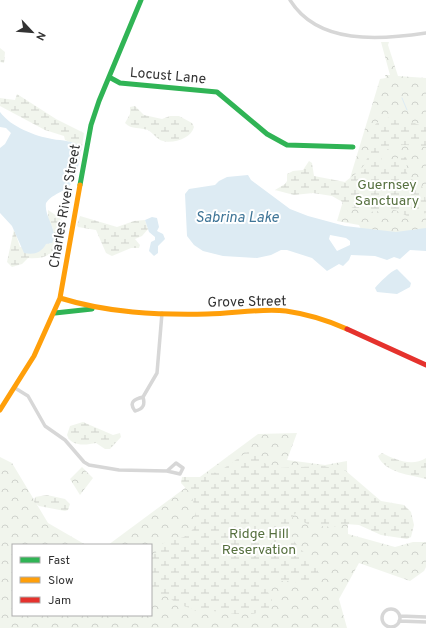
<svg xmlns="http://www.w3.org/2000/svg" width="426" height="628" font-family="Overpass,sans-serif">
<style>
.forest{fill:url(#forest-crowns)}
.wetland{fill:url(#wetland-marsh)}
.water{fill:#ddebf3;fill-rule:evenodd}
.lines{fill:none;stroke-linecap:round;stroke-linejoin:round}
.stream{stroke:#ddebf3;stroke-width:1}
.street{stroke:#d7d7d7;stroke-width:3.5}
.fast{stroke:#30b455;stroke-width:5}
.slow{stroke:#ff9f0a;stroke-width:5}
.jam{stroke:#e5322d;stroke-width:5}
.labels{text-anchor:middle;stroke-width:4;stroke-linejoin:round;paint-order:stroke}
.street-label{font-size:14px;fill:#333;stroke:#fff}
.park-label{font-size:14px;fill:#56703f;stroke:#fff}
.water-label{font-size:15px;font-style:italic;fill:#3f7597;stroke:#fff}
</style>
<defs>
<pattern id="forest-crowns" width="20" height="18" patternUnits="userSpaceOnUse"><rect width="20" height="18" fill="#f1f5ed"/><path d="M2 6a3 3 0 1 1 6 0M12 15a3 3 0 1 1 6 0" fill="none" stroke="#cfd2cc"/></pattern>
<pattern id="wetland-marsh" width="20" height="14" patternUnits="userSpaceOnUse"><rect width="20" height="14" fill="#f1f5ed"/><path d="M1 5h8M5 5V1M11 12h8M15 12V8" fill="none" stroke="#cfd2cc"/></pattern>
</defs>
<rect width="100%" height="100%" fill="#fff"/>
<path class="forest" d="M 381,42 L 389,42 L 388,45 L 398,76 L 426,78 L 426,230 L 394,233 L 361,229 L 359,225 L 337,221 L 380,79 L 386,78 L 385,75 L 390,75 Z
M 297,433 L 287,460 L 325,465 L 347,461 L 348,534 L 395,547 L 413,542 L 426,542 L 426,567 L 424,571 L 410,581 L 359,563 L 339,599 L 347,628 L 0,628 L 0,457 L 12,463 L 48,523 L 86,545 L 13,545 L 13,615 L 151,615 L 151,545 L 108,545 L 258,434 Z
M 82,467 L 93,478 L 80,495 L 70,479 Z"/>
<path class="wetland" d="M 0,48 L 5,52 L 4,63 L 0,62 Z
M 17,94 L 56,119 L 84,133 L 82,147 L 65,140 L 64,136 L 45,130 L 0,106 L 0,98 L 15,100 Z
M 135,106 L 144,115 L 162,119 L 170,116 L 179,116 L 192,123 L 194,127 C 191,139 171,145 160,140 C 155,137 153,133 148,130 C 140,127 132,130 125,123 L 130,114 L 130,107 Z
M 395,117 L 426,127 L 426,147 C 415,145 393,142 384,152 C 382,154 382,158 381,161 L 390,163 L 398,158 L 406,157 C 409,163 404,169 408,175 C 412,181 417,181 421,185 C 426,190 426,204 426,213 L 409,217 L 395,210 L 369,212 L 359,208 L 353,208 L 332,196 L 313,193 L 294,195 L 275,190 L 285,184 L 287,181 L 287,174 L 293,171 L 303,170 L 309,161 L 312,163 L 314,176 L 345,182 C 353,175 362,171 366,161 C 375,142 362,119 395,117 Z
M 48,210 L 60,218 L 65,224 C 59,247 54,260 28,258 L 22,264 L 12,267 L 7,262 L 14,229 L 20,247 L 52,243 L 53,229 L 48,218 Z
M 80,216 L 117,227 L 134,221 L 145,220 L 148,229 L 142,236 L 135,239 L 140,245 L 139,248 L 131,248 L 112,256 L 106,253 L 96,230 L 78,227 L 77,225 Z
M 83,422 L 113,435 L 120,433 L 121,437 L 110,449 L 105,449 L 96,443 C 86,445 71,447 67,435 L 70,426 Z
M 247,452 L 254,452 L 266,464 L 278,468 L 323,466 L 346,471 L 381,501 L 404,505 L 411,512 L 414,525 L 411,537 L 407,539 L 381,535 L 359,525 L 346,524 L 332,527 L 309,525 L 304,522 L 299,512 C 294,513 293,516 291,521 C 285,541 306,552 318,566 L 317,580 L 310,584 L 287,581 L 270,581 L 267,590 L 272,600 L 270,608 L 253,614 L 236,614 L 213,611 L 202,615 C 192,606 174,606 168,595 L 156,594 L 151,595 L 153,575 L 151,574 L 151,555 C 158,554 157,548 162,544 C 178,532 182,546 195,526 L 193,521 L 196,512 L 201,509 L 200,506 L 194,505 L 191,494 L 181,483 L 182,477 L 202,477 L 210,472 L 217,473 Z
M 382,453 C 396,460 412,467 426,458 L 426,479 C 411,475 385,473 378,456 Z
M 47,495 L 65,499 L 70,504 L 68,510 L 65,511 L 39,506 L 34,502 L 35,497 Z"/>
<path class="water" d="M 0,112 C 11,127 35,136 52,139 C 63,141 72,140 82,147 C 78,161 79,182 64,190 C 57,194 51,196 46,203 C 44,215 55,226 54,238 L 52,243 L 46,244 C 41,253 34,255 24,253 L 12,226 L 0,213 L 0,148 L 5,144 L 11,133 L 6,128 L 0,127 Z
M 248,175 L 251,180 L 290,209 L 308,216 L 345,226 L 396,232 L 426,228 L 426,251 L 410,250 L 400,259 L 394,257 L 387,260 L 375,256 L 351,255 L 349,260 L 343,266 L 339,264 L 327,271 L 312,258 L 287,250 L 281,250 L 271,255 L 257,258 L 223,256 L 203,251 L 194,245 L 187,236 L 185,194 L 189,189 L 215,185 L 219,181 L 227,177 ZM 330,235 L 346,238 L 350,241 L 350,245 L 337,251 L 329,239 Z
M 152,217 L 157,218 L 159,227 L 157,231 L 163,234 L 165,239 L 158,246 L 158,253 L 154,256 L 149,251 L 151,242 L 155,240 L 155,237 L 149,232 L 145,220 Z
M 397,269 L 411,283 L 410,287 L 397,294 L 377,292 L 375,288 C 379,283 391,271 397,269 Z"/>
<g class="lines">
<path class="stream" d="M 402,98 L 407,110"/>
<path class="street" d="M 290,0 C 318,45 380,40 426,33
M 15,388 L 28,396 L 45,426 L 65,440 L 84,462 L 89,465 L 119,470 L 167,471 L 180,474 L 183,468 L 176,463 L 167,471
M 143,397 C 135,399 128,402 135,411 C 144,409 145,404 143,397 L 157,373 L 162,313
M382 618a9 9 0 1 1 18 0a9 9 0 1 1-18 0Z
M 400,616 L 426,617
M 399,621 L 426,622"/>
<path class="fast" d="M 109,77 L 120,83 L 217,92 L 267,134 L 287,145 L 353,147
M 80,185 L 91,125 L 99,101 L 141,0
M 55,313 L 92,309"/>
<path class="slow" d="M 60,298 C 108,313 157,315 207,314 C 233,314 260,308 286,311 C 307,314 327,320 347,329
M 0,410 L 34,356 L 60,298 L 80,185"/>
<path class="jam" d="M 347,329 L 426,365"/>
</g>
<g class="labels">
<g class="street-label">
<text transform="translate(168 75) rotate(5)" y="5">Locust Lane</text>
<text transform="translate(64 206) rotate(-80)" y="5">Charles River Street</text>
<text transform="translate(247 301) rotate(-1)" y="5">Grove Street</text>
</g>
<g class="park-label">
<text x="387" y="189">Guernsey<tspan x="387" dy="16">Sanctuary</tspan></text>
<text x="259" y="538">Ridge Hill<tspan x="259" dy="16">Reservation</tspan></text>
</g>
<g class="water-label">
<text x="237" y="222">Sabrina Lake</text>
</g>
</g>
<rect x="12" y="544" width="140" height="72" fill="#ffffff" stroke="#adadad"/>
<rect x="20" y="557" width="20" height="6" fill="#30b455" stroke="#adadad"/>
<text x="48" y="564" font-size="12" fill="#333333">Fast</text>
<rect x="20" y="577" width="20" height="6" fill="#ff9f0a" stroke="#adadad"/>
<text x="48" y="584" font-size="12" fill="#333333">Slow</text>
<rect x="20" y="597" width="20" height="6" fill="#e5322d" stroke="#adadad"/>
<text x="48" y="604" font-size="12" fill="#333333">Jam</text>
<g transform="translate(32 32) rotate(116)" stroke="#ffffff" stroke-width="3" paint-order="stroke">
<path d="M0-3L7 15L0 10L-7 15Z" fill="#333333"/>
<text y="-6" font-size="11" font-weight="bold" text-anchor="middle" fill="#333333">N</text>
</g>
</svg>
